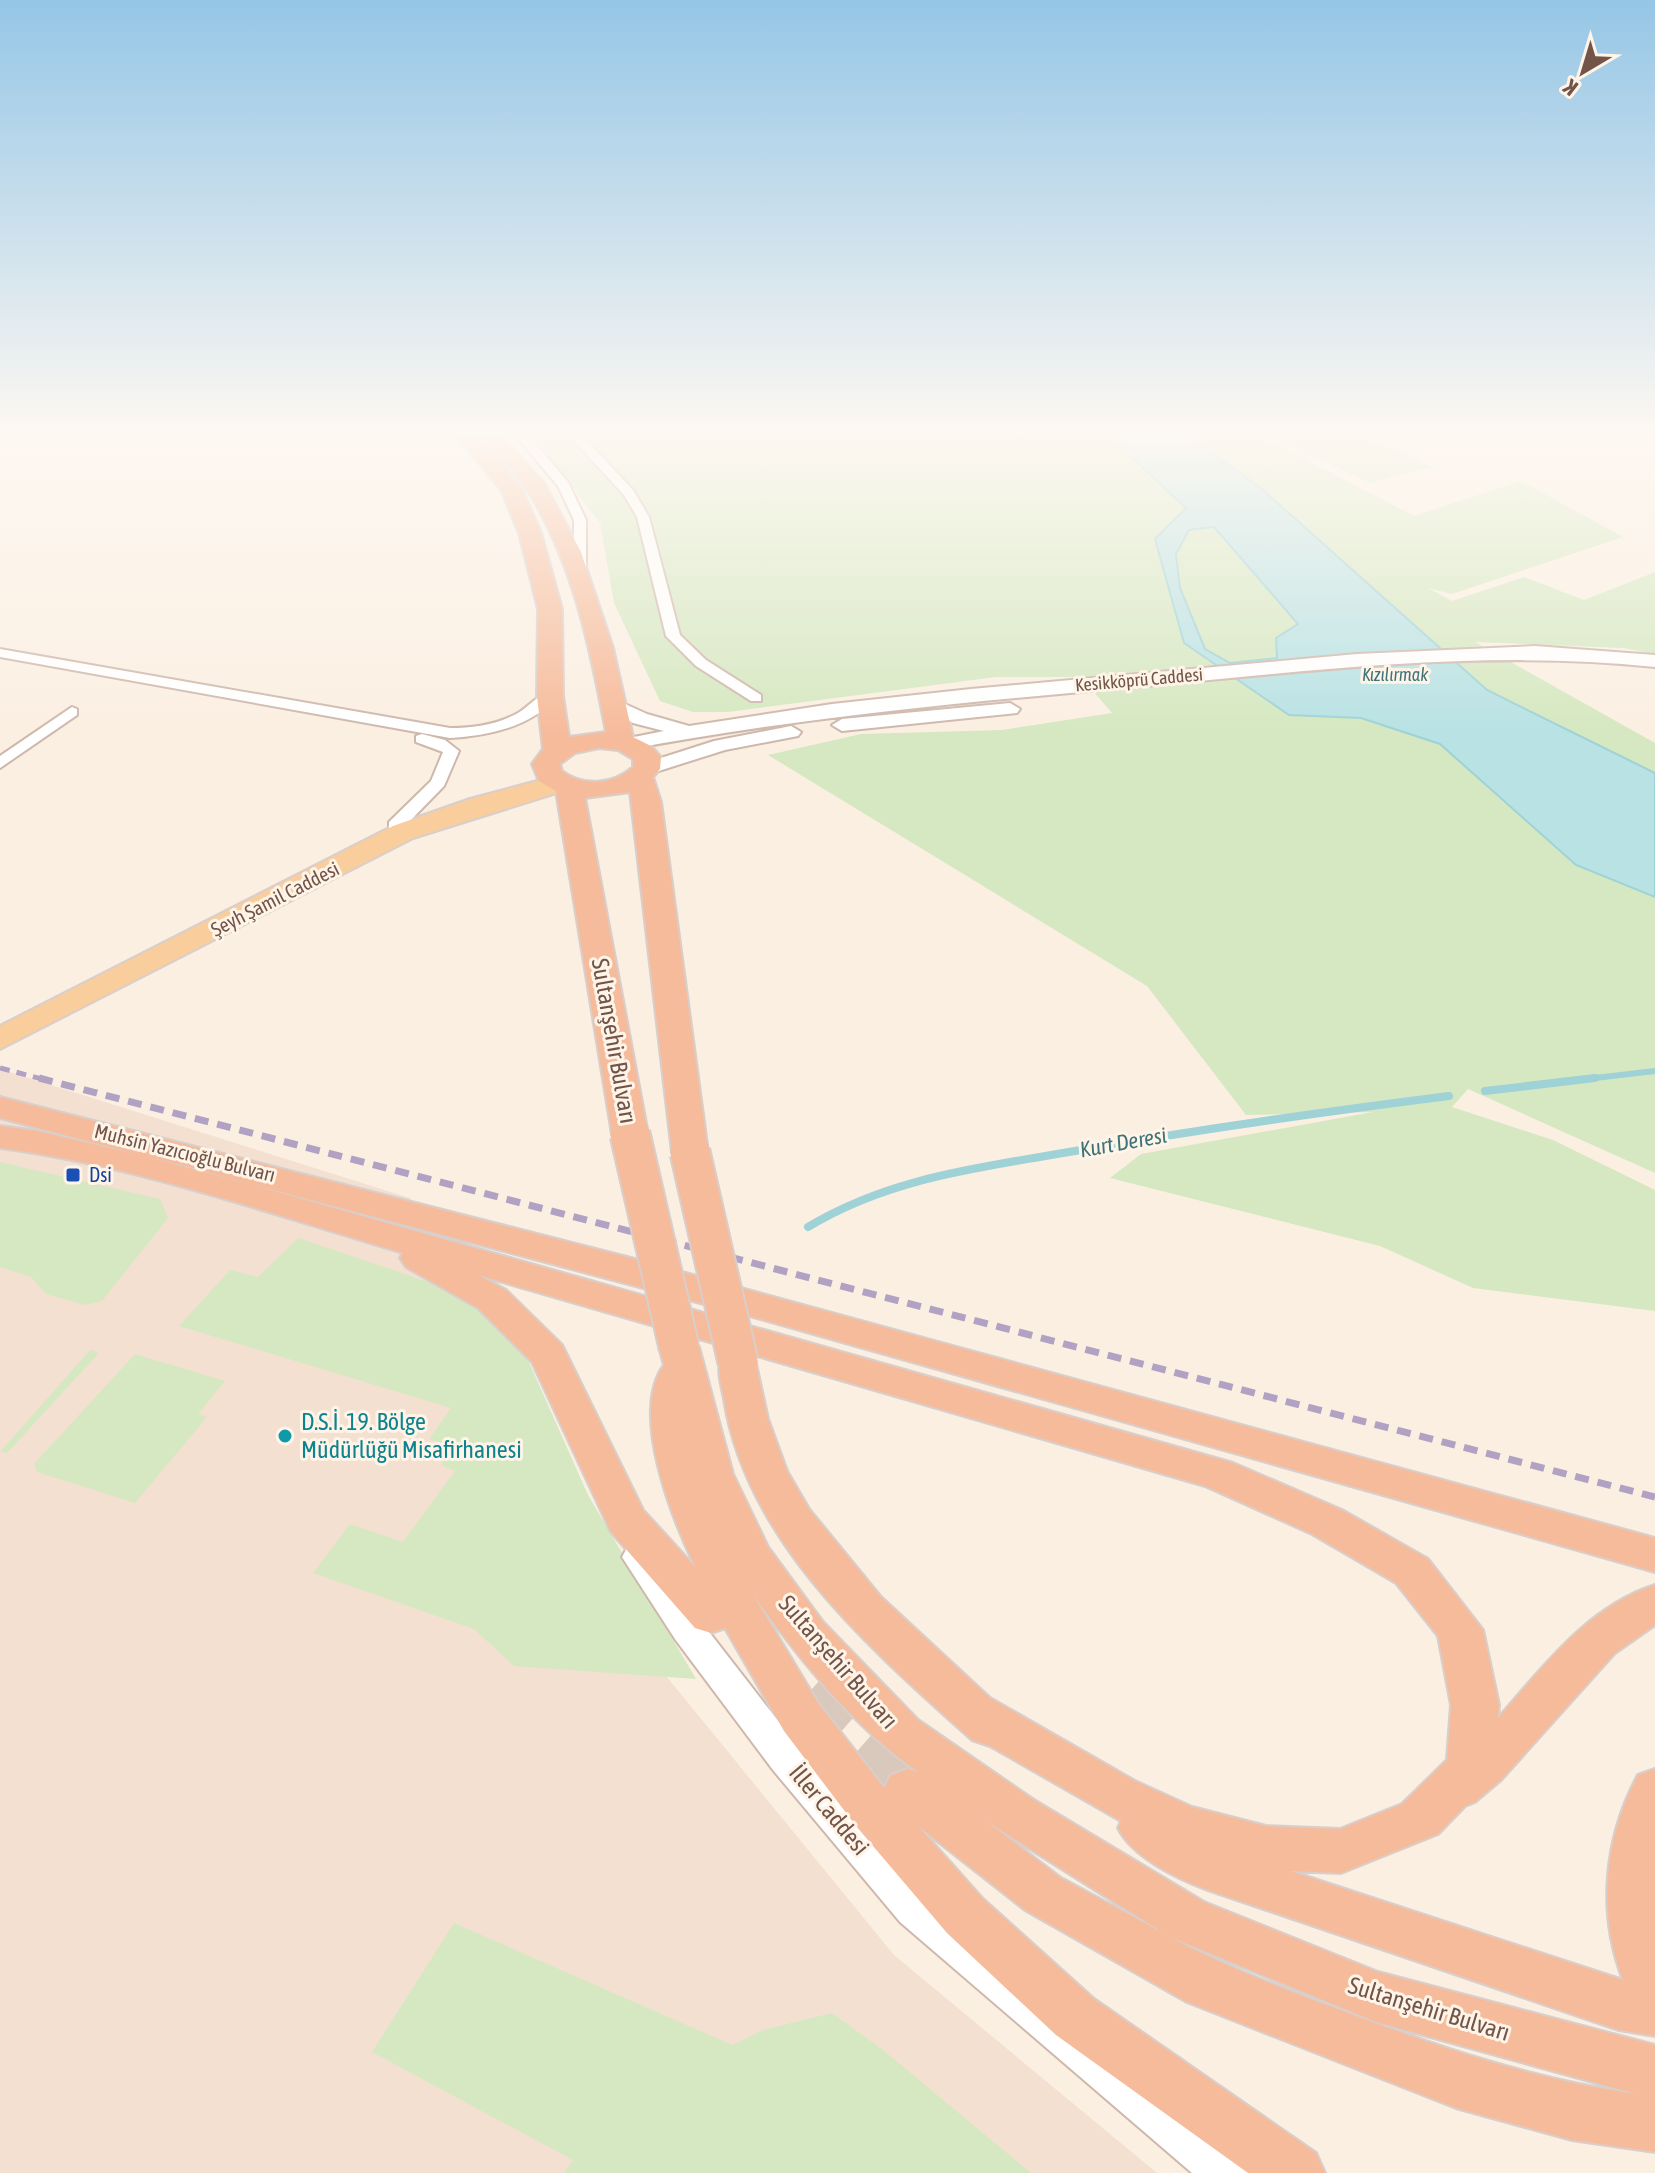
<svg xmlns="http://www.w3.org/2000/svg" width="1655" height="2173" font-family="'Asap Condensed',sans-serif">
<style>
.residential{fill:#f3e0d1}
.green{fill:#d5e8c1}
.water{fill:#b8e2e4;stroke:#9ed2d6;stroke-width:2;fill-rule:evenodd}
.lines{fill:none;stroke-linecap:round;stroke-linejoin:round}
.stream-far1{stroke:#9ed2d6;stroke-width:6}
.stream{stroke:#9ed2d6;stroke-width:8}
.trunk-tunnel{stroke:#d9c8bc;stroke-width:50;stroke-dasharray:50 25;stroke-linecap:butt}
.minor-casing{stroke:#ceb8ac;stroke-width:4}
.tertiary-casing{stroke:#ceb8ac;stroke-width:4}
.primary-casing{stroke:#d8cfcc;stroke-width:4}
.trunk-casing{stroke:#d8cfcc;stroke-width:4}
.minor{fill:#fff;fill-rule:evenodd}
.tertiary{fill:#fff;fill-rule:evenodd}
.primary{fill:#f9cd9c;fill-rule:evenodd}
.trunk{fill:#f6bb9b;fill-rule:evenodd}
.rail-far1{stroke:#b1a2c4;stroke-width:5;stroke-dasharray:10 7;stroke-linecap:butt}
.rail{stroke:#b1a2c4;stroke-width:7;stroke-dasharray:14 9;stroke-linecap:butt}
.trunk-bridge-casing{stroke:#d8cfcc;stroke-width:43;stroke-linecap:butt}
.trunk-bridge{stroke:#f6bb9b;stroke-width:39}
.transit-dot{fill:#1a4fb4;stroke:#fff4e8;stroke-width:3}
.culture-dot{fill:#0f9aa8;stroke:#fff4e8;stroke-width:3}
.labels{text-anchor:middle;stroke-width:6;stroke-linejoin:round;paint-order:stroke}
.far-water-label{font-size:18px;font-style:italic;fill:#3e7378;stroke:#fff4e8}
.far-street-label{font-size:18px;fill:#725449;stroke:#fff4e8}
.street-label{font-size:20px;fill:#725449;stroke:#fff4e8}
.transit-label{font-size:20px;fill:#164399;stroke:#fff4e8;text-anchor:start}
.water-label{font-size:22px;font-style:italic;fill:#3e7378;stroke:#fff4e8}
.near-street-label{font-size:24px;fill:#725449;stroke:#fff4e8}
.near-culture-label{font-size:24px;fill:#0d838f;stroke:#fff4e8;text-anchor:start}
</style>
<rect width="100%" height="100%" fill="#fbefe2"/>
<path class="residential" d="M 0,1069 L 410,1198 L 437,1266 L 640,1644 L 894,1955 L 1157,2173 L 0,2173 Z"/>
<path class="green" d="M 529,430 L 1102,430 L 1186,509 L 1156,539 L 1185,644 L 1289,715 L 1361,718 L 1440,744 L 1576,865 L 1655,897 L 1655,1173 L 1468,1089 L 1452,1107 L 1553,1140 L 1655,1190 L 1655,1311 L 1473,1288 L 1380,1246 L 1110,1178 L 1141,1154 L 1373,1112 L 1246,1115 L 1147,986 L 768,755 L 861,734 L 1002,730 L 1112,713 L 1081,677 L 996,677 L 728,712 L 693,712 L 660,701 L 614,603 L 600,523 Z
M 1180,430 L 1249,430 L 1414,516 L 1521,481 L 1623,537 L 1452,594 L 1428,588 L 1452,601 L 1524,577 L 1584,600 L 1655,572 L 1655,654 L 1624,648 L 1475,642 L 1655,743 L 1655,773 L 1487,690 L 1263,490 Z
M 1256,430 L 1350,430 L 1432,467 L 1370,483 Z
M 1214,527 L 1298,625 L 1290,629 L 1278,658 L 1230,663 L 1205,649 L 1180,588 L 1176,554 L 1189,530 Z
M 0,1162 L 160,1199 L 168,1218 L 102,1301 L 85,1305 L 46,1294 L 31,1277 L 0,1267 Z
M 298,1238 L 461,1293 L 528,1360 L 588,1495 L 696,1679 L 514,1666 L 474,1629 L 313,1573 L 350,1524 L 403,1542 L 455,1471 L 441,1465 L 454,1447 L 429,1439 L 451,1408 L 179,1326 L 230,1270 L 258,1277 Z
M 90,1350 L 99,1353 L 7,1453 L 0,1452 Z
M 135,1354 L 225,1381 L 198,1414 L 207,1417 L 135,1503 L 37,1472 L 34,1464 Z
M 454,1923 L 732,2045 L 763,2030 L 832,2013 L 883,2050 L 1031,2173 L 564,2173 L 573,2160 L 372,2052 Z"/>
<path class="water" d="M 1102,430 L 1180,430 L 1263,490 L 1487,690 L 1655,773 L 1655,897 L 1576,865 L 1440,744 L 1361,718 L 1289,715 L 1184,643 L 1155,539 L 1186,508 ZM 1214,527 L 1298,624 L 1276,638 L 1277,658 L 1230,663 L 1205,649 L 1180,588 L 1176,554 L 1189,530 Z"/>
<g class="lines">
<path class="stream-far1" d="M 1578,1080 L 1655,1071"/>
<path class="stream" d="M 1485,1091 L 1595,1078
M 808,1227 C 889,1178 977,1168 1069,1152 C 1195,1130 1322,1112 1449,1096"/>
<path class="trunk-tunnel" d="M 804,1698 L 908,1790"/>
<defs>
<path id="minor" d="M 511,430 L 524,430 L 568,482 L 586,520 L 586,578 L 574,575 L 574,520 L 558,486 Z
M 564,430 L 577,430 L 633,490 L 649,517 L 680,635 L 706,660 L 761,695 L 761,701 L 751,701 L 696,666 L 666,636 L 637,517 L 624,495 Z
M 0,649 L 450,728 C 474,728 496,725 518,713 C 530,706 541,690 555,693 L 558,696 C 531,727 489,736 450,738 L 0,657 Z
M 72,707 L 77,709 L 77,715 L 0,768 L 0,756 Z
M 422,734 L 445,740 L 459,751 L 444,786 L 401,830 L 389,830 L 389,822 L 431,781 L 443,752 L 416,742 L 416,736 Z"/>
<path id="tertiary" d="M 1535,646 L 1655,655 L 1655,667 C 1494,650 1338,668 1178,683 C 993,700 809,715 626,750 L 616,744 L 619,740 L 664,731 L 633,723 L 604,705 L 614,699 L 647,714 L 689,726 L 832,704 L 971,689 L 1357,654 Z
M 1010,703 L 1020,709 L 1017,713 L 842,731 L 832,725 L 842,719 Z
M 791,726 L 801,732 L 798,736 L 725,750 L 646,775 L 636,769 L 639,765 L 714,741 Z
M 639,1544 L 651,1548 L 699,1619 L 799,1748 L 928,1896 L 1160,2093 L 1242,2158 L 1249,2173 L 1192,2173 L 900,1922 L 773,1770 L 675,1639 L 622,1557 L 627,1548 Z"/>
<path id="primary" d="M 559,775 L 569,777 L 573,783 L 569,789 L 413,838 L 0,1049 L 0,1026 L 393,826 L 470,799 Z"/>
<path id="trunk" d="M 452,430 L 473,430 L 522,489 L 541,533 L 562,609 L 563,696 L 569,737 L 606,732 C 591,652 574,567 531,496 C 517,471 492,454 475,430 L 496,430 L 544,483 L 581,552 L 613,648 L 633,737 L 651,746 L 661,757 L 660,769 L 653,777 L 661,802 L 708,1152 L 703,1160 L 690,1163 L 677,1160 L 672,1152 L 630,792 L 585,798 L 648,1134 L 642,1142 L 630,1145 L 618,1142 L 612,1134 L 556,791 L 539,781 L 532,764 L 543,749 L 537,696 L 538,609 L 519,533 L 501,490 ZM 599,748 L 618,750 L 633,759 L 633,767 C 613,785 583,787 562,771 L 560,764 L 575,753 Z
M 0,1097 L 631,1258 L 1655,1538 L 1655,1572 L 757,1318 L 0,1118 Z
M 0,1126 L 38,1131 L 186,1166 L 1233,1463 L 1342,1510 L 1428,1559 L 1483,1630 L 1499,1705 L 1498,1718 C 1543,1667 1587,1607 1655,1585 L 1655,1625 L 1615,1653 L 1501,1780 L 1475,1802 L 1465,1806 L 1438,1834 L 1341,1873 L 1290,1871 L 1623,1980 C 1597,1913 1604,1838 1638,1775 L 1655,1769 L 1655,2036 L 1619,2030 L 1208,1890 C 1178,1879 1132,1857 1118,1828 L 1121,1821 L 990,1746 L 972,1740 C 871,1649 746,1542 724,1399 C 721,1383 715,1367 724,1352 L 734,1349 L 478,1275 L 506,1290 L 562,1345 L 643,1510 L 696,1568 C 673,1521 629,1413 664,1365 L 659,1347 L 665,1337 L 679,1333 L 693,1337 L 699,1347 L 733,1474 L 768,1547 L 823,1622 L 918,1720 L 1034,1800 L 1204,1902 L 1378,1972 L 1655,2045 L 1655,2152 L 1572,2140 L 1456,2108 L 1187,2002 L 1025,1910 L 918,1826 L 983,1899 L 1094,1999 L 1316,2153 L 1325,2173 L 1248,2173 L 1056,2035 L 947,1933 L 856,1826 L 784,1731 L 725,1628 L 711,1633 L 695,1628 L 611,1532 L 532,1362 L 478,1308 L 406,1267 L 400,1258 L 403,1253 C 271,1214 137,1166 0,1148 ZM 754,1355 L 1205,1486 L 1312,1534 L 1396,1583 L 1438,1636 L 1451,1705 L 1447,1760 L 1402,1804 L 1340,1829 L 1266,1826 L 1192,1807 L 1135,1781 L 990,1698 L 881,1597 L 809,1509 L 787,1471 L 768,1419 ZM 752,1593 C 799,1659 852,1725 918,1772 L 908,1769 L 891,1775 L 884,1788 L 818,1703 ZM 982,1818 L 1000,1830 L 1165,1934 L 1061,1878 ZM 1170,1937 L 1376,2022 L 1636,2094 C 1532,2079 1441,2048 1343,2011 C 1284,1989 1226,1967 1170,1937 Z"/>
</defs>
<use href="#minor" class="minor-casing"/>
<use href="#tertiary" class="tertiary-casing"/>
<use href="#primary" class="primary-casing"/>
<use href="#trunk" class="trunk-casing"/>
<use href="#minor" class="minor"/>
<use href="#tertiary" class="tertiary"/>
<use href="#primary" class="primary"/>
<use href="#trunk" class="trunk"/>
<path class="rail-far1" d="M 0,1068 L 46,1080"/>
<path class="rail" d="M 39,1078 L 1655,1497"/>
<defs>
<path id="trunk-bridge" d="M 630,1134 L 679,1347
M 690,1152 L 738,1362"/>
</defs>
<use href="#trunk-bridge" class="trunk-bridge-casing"/>
<use href="#trunk-bridge" class="trunk-bridge"/>
</g>
<linearGradient id="sky" x2="0" y2="1"><stop stop-color="#95c6e6"/><stop offset="0.59" stop-color="#fdf8f2"/><stop offset="1" stop-color="#fdf8f2" stop-opacity="0"/></linearGradient>
<rect width="1655" height="734" fill="url(#sky)"/>
<rect class="transit-dot" x="65" y="1167" width="16" height="16" rx="4"/>
<circle class="culture-dot" cx="285" cy="1436" r="8"/>
<g class="labels">
<g class="far-water-label">
<text x="1395" y="681">Kızılırmak</text>
</g>
<g class="far-street-label">
<text transform="translate(1139 680) rotate(-5)" y="6">Kesikköprü Caddesi</text>
</g>
<g class="street-label">
<text transform="translate(275 899) rotate(-27)" y="7">Şeyh Şamil Caddesi</text>
<text transform="translate(185 1153) rotate(14)" y="7">Muhsin Yazıcıoğlu Bulvarı</text>
</g>
<g class="transit-label">
<text x="89" y="1182">Dsi</text>
</g>
<g class="water-label">
<text transform="translate(1123 1142) rotate(-10)" y="8">Kurt Deresi</text>
</g>
<g class="near-street-label">
<text transform="translate(614 1041) rotate(80)" y="8">Sultanşehir Bulvarı</text>
<text transform="translate(838 1662) rotate(49)" y="8">Sultanşehir Bulvarı</text>
<text transform="translate(829 1810) rotate(50)" y="8">İller Caddesi</text>
<text transform="translate(1429 2009) rotate(17)" y="8">Sultanşehir Bulvarı</text>
</g>
<g class="near-culture-label">
<text x="301" y="1430">D.S.İ. 19. Bölge<tspan x="301" dy="28">Müdürlüğü Misafirhanesi</tspan></text>
</g>
</g>
<g transform="translate(1583 72) rotate(218)" stroke="#fff4e8" stroke-width="6" paint-order="stroke">
<path d="M0-6L14 30L0 20L-14 30Z" fill="#725449"/>
<text y="-12" font-size="22" font-weight="bold" text-anchor="middle" fill="#725449">K</text>
</g>
</svg>
